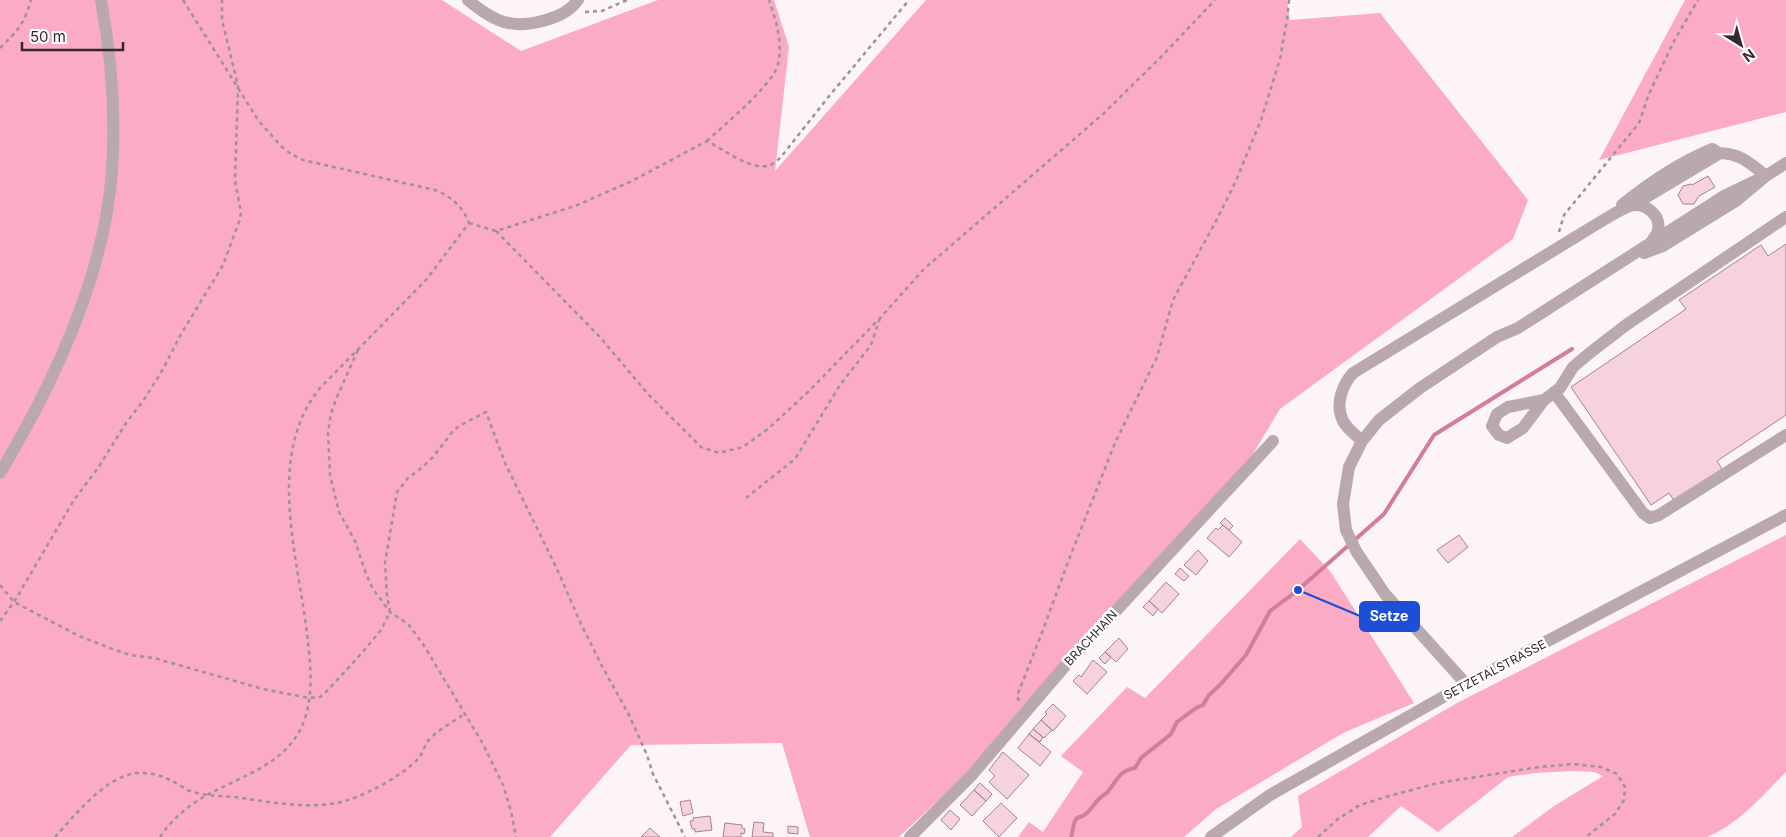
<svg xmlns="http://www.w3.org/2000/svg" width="1786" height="837" font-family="Inter,sans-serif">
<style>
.green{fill:#fbabc4}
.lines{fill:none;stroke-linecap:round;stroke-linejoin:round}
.stream{stroke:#d07e99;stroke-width:4}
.building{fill:#f6d2dc;stroke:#a6838d}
.path{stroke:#9d9295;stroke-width:2.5;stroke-dasharray:4 4;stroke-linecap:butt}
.minor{stroke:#b9a8ac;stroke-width:12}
.labels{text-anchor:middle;stroke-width:5;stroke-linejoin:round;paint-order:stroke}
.street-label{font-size:12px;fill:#36272c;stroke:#fff}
.leader{fill:none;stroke:#1d4ed8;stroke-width:2}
.callout-dot{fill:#1d4ed8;stroke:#fff;stroke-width:2}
.callout{fill:#1d4ed8;stroke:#1d4ed8;stroke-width:2}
.callout-label{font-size:14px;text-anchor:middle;font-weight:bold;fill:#fff}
</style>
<rect width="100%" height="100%" fill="#fcf4f6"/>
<path class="green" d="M 0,0 L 442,0 L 521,51 L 658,0 L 774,0 L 789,47 L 775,171 L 926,0 L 1287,0 L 1290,20 L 1380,13 L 1528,200 L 1513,239 L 1280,409 L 1239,477 L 965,775 L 899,837 L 810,837 L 782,743 L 631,745 L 550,837 L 0,837 Z
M 1685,0 L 1786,0 L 1786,112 L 1599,160 Z
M 1786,535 L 1786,772 C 1763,795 1738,825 1707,837 L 1512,837 L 1554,806 L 1603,776 L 1594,772 L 1572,771 L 1535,773 L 1508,777 L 1438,832 L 1401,806 L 1368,837 L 1291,837 L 1302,827 L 1298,796 L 1457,703 Z
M 1300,539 L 1330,571 L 1414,703 L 1343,733 L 1216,809 L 1184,837 L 1018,837 L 1029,822 L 1043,832 L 1083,772 L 1061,756 L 1127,687 L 1145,698 Z"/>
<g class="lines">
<path class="stream" d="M 1071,837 C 1074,830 1072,824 1077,818 C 1091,814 1090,807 1100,798 C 1103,795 1107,794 1109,790 C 1118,779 1119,771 1135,768 L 1141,758 L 1171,734 L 1177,722 L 1196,708 L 1203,705 L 1209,695 L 1220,685 L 1246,655 L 1270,611 L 1298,590 L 1384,514 L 1434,435 L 1572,349"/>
</g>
<path class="building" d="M 1708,176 L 1715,187 L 1699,196 L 1694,204 L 1683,204 L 1678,195 L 1683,186 L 1691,184 L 1692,185 Z
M 1786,244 L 1786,415 L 1717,461 L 1723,470 L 1675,502 L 1669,493 L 1651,505 L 1571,387 L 1686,309 L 1679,300 L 1761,245 L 1768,256 Z
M 1225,518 L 1233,526 L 1229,530 L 1220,523 Z
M 1223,525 L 1242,542 L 1229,557 L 1207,538 L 1216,528 L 1218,530 Z
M 1459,535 L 1468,547 L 1448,563 L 1437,550 Z
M 1198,550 L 1208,561 L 1196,575 L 1184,565 Z
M 1180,568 L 1189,576 L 1184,581 L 1175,574 Z
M 1166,582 L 1179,594 L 1162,613 L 1149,601 Z
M 1149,601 L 1158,609 L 1153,616 L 1143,607 Z
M 1119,638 L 1128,649 L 1116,662 L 1105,652 Z
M 1105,652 L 1111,657 L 1105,664 L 1099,658 Z
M 1093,660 L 1107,672 L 1087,694 L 1073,681 L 1079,675 L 1081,677 Z
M 1053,704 L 1066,716 L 1053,731 L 1041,720 L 1047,714 L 1045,712 Z
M 1041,720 L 1052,730 L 1044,738 L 1033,729 Z
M 1033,729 L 1043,737 L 1040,742 L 1029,734 Z
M 1029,734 L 1051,752 L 1040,766 L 1018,748 Z
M 1003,752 L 1029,775 L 1007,799 L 989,782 L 995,776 L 989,770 Z
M 980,783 L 992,794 L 986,801 L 974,790 Z
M 974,790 L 986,801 L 972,816 L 960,805 Z
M 690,800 L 693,813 L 683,816 L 680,802 Z
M 1001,803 L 1017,818 L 999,837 L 983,821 Z
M 950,810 L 960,819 L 951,830 L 941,820 Z
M 710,816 L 712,830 L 695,832 L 695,829 L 692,829 L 690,821 L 693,821 L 693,818 Z
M 754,822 L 764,823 L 763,832 L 773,833 L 773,837 L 752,837 Z
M 725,823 L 742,825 L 742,828 L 745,829 L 744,834 L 741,833 L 741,837 L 723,837 Z
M 788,826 L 798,827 L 798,834 L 788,833 Z
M 650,828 L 660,837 L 641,837 Z"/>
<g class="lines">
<path class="path" d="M 585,12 L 602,11 L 627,0
M 0,48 C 18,30 24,25 31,0
M 707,141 C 724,125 773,85 778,64 C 783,43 776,20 769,0
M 469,223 L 496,231 L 575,206 L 632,181 L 707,141 C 723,149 752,172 771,165 C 774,163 778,160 781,157 L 830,95 L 909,0
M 496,231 L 599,336 L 648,394 L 701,447 L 719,453 L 743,447 L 769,428 L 809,391 L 881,317 L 924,269 L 1103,114 L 1161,57 L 1215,0
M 1559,232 L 1564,215 L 1639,123 L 1649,94 L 1674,41 L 1698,0
M 358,350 L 336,399 L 331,414 L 328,432 L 330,475 L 339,512 L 355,541 L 366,574 L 373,589 L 390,612 L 408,624 L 423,644 L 483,744 L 503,785 L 511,811 L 516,837
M 746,498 L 795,459 L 840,385 L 871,345 L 880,318
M 0,585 L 14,602 L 79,636 L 110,648 L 130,655 L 154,658 L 263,689 L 309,698 L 320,697 L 327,691 L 361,654 L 381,630 L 390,612 L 387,596 L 385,563 L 397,492 L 408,478 L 424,466 L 433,457 L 453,431 L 459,426 L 486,412 L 505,463 L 557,569 L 581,624 L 603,668 L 629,715 L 647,755 L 653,774 L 685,837
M 0,621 L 14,602 L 74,500 L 98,468 L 126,423 L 143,401 L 162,371 L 181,334 L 223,265 L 240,219 L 241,212 L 235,181 L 238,86 L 222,20 L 222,0
M 1019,701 L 1017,696 L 1043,630 L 1068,562 L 1115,443 L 1157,357 L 1173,300 L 1215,223 L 1235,183 L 1261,120 L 1280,59 L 1287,19 L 1289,0
M 55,837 C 75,815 106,776 137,773 C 150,772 163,776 174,782 C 179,784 184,789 190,791 C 205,796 219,796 235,797 C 269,802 315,811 348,800 C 370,793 403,775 419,758 C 423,753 424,746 428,741 C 436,731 453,722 464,714
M 160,837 C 172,819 189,805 207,795 C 243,775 288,764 304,721 C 313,696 311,668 308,642 C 300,562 263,456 321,387 L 426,280 L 469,223 C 463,207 451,196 435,190 L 303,160 L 291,154 L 281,146 L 258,120 L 183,0
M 1318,837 L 1338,819 L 1360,805 L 1389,796 L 1438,783 L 1539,767 L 1573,764 L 1601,767 L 1617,774 L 1625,787 L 1624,800 L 1615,814 L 1586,837"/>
<path class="minor" d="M 468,0 C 494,22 512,30 546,20 C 559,16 569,12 578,0
M 1622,205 C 1650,182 1679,163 1712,149 L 1717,152
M 1633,205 L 1720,153 C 1741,154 1750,163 1766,176 L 1736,201 L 1663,246 L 1644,253
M 1554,392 L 1643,513 L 1650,518 L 1659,515 L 1786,435
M 1544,400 L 1508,407 L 1497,414 L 1492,426 L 1499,435 L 1507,438 L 1523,428 L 1544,400 L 1560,388 L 1573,367 L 1591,352 L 1626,325 L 1786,217
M 1362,441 C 1356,435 1347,429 1343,421 C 1335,405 1342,385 1353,373 L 1605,219 C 1613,215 1625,206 1634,205 C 1647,204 1661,216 1658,230 C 1657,234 1654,238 1652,241
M 0,473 C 54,383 105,276 112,170 C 116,113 111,55 101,0
M 1466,684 L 1385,594 L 1356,551 L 1346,530 L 1343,504 L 1349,467 L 1362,441 L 1379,420 L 1420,388 L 1497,337 L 1518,328 L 1724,196 L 1766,176 L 1786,163
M 910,837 L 971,776 L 1065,666 L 1273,441
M 1211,837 L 1270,795 L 1466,684 L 1786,515"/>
</g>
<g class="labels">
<g class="street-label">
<text transform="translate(1091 638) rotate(-47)" y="4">BRACHHAIN</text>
<text transform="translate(1495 670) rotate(-28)" y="4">SETZETALSTRASSE</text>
</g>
</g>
<path class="leader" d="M1298 590L1360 616"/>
<circle class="callout-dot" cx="1298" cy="590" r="5"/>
<rect class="callout" x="1360" y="602" width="59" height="29" rx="5"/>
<g class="callout-label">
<text x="1389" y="621">Setze</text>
</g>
<g transform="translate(1741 45) rotate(143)" stroke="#ffffff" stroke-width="4" paint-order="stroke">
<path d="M0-4L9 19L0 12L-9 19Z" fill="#36272c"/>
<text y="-8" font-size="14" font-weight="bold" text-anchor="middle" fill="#36272c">N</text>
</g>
<path d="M22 42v8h101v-8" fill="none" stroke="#36272c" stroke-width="2.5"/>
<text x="30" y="42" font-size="15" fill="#36272c" stroke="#ffffff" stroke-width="4" paint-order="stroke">50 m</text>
</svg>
